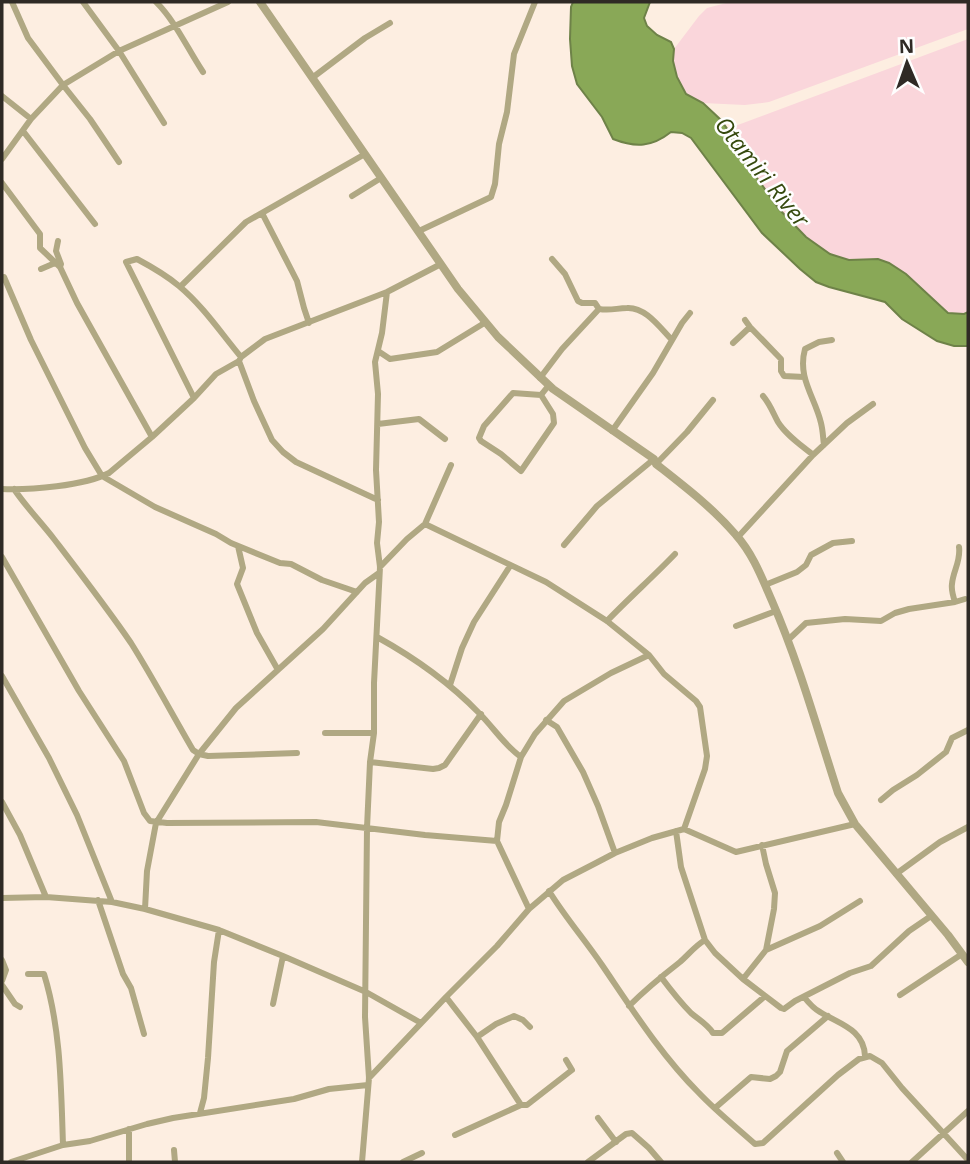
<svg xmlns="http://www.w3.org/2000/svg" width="970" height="1164" font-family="'Open Sans',sans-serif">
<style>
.green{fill:#fad6db}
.water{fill:#89a857;stroke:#6e8248;stroke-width:2}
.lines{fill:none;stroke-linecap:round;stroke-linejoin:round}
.minor{stroke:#b0a883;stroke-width:6}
.tertiary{stroke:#b0a883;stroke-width:8}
.labels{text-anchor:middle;stroke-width:5;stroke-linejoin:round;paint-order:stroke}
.water-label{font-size:23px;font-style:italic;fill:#35490d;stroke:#fefefe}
</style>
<rect width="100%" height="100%" fill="#fdeee1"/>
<path class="green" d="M 730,2 L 968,2 L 968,29 L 769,102 L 745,105 L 703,103 L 686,94 L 677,77 L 673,61 L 674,49 L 699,16 L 707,8 Z
M 968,39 L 968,312 L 964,314 L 948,313 L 878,259 L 849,260 L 830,254 L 806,237 L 779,209 L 757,178 L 742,150 L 727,129 Z"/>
<path class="water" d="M 573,2 L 650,2 L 644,18 L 647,26 L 657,35 L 671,42 L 674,49 L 673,61 L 677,77 L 686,94 L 703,103 L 721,120 L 742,150 L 757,178 L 779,209 L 806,237 L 830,254 L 849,260 L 878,259 L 889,263 L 906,274 L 948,313 L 964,314 L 968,312 L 968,346 L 954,346 L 937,341 L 902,319 L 885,302 L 829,287 L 816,282 L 800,269 L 762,233 L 691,138 L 682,133 L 671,132 C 652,147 636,148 613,139 L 602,117 L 577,84 L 572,66 L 570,39 L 571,7 Z"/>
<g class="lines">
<path class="minor" d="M 12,2 L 28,38 L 63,85 L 90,119 L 119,162
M 83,2 L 119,51 L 164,123
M 156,2 C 176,22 187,48 203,72
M 312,78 L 365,38 L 390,23
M 2,96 L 31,119
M 23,131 L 95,224
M 2,159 L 31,119 L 63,85 L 119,51 L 228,2
M 2,183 L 40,234 L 40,248 L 60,267 L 77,303 L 152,437
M 352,196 L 381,178
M 262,213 L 297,281 L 304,308 L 309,323
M 419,231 L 491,197 L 495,184 L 499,144 L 507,112 L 514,54 L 535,2
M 58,241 L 56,251 L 61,264 L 60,267
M 552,259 L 565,274 L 578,301 L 582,303 L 595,303 L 599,309 C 611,311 617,308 627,308 C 646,307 660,328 672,340
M 41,269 L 55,263
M 4,277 L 31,340 L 85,448 L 102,476 L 155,507 L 216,534 L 231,543 L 280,563 L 291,564 L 322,580 L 357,592
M 180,287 L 246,222 L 365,154
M 745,320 L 750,327 L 781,359 L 781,371 L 784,376 L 804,377
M 733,343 L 750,327
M 378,351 L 390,359 L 437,352 L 486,322
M 239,361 L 254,401 L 272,440 L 283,452 L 296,462 L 378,500
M 540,378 L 562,349 L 599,309
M 541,395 L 553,414 L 554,423 L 521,471 L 501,454 L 481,441 L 479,438 L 484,426 L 513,393 L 541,395 L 549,385
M 763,396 C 770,404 773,413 778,422 C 786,435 801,445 813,455
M 194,398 L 126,262 L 137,259 C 152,267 166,275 179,286 C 203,306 221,333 241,357
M 378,424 L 419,419 L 445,439
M 612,431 L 653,373 L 682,323 L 690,313
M 824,445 C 823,438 823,431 821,423 C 815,397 797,378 805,349 L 819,342 L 832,340
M 656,464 L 687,432 L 713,400
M 2,489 C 30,490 84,486 109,473 L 152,437 L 194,398 L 216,374 L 239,361 L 241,357 L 265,339 L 387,292 L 441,264
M 14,489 C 26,507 41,522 54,539 C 80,573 107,608 131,643 C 153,678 172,714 193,750 L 199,754 L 208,756 L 297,753
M 425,524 L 546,582 L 607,621 L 649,655 L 664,674 L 696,701 L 700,707 L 707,756 L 705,769 L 684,829
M 738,537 L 813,455 L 847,423 L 873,404
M 564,545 L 597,506 L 654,459
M 238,546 L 243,568 L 237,584 L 257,633 L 278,670
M 2,557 L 79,691 L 124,761 L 144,813 L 150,821 L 167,823 L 316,822 L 425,835 L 497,841
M 380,567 L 407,539 L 425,524 L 451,465
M 765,585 L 797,572 L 806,565 L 811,555 L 833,543 L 852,541
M 955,602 C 953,596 951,590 952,584 C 953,571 961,561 959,547
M 607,621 C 629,598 653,577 675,554
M 736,626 L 776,611
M 377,637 C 415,658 449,682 479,713 C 494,728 504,745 521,757
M 788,640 L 806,623 L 845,619 L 881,621 L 895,613 L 909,609 L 955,602 L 965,599
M 2,676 L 49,758 L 77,815 L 112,902
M 450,685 L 462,648 L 474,622 L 510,566
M 546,720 L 557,727 L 583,772 L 598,806 L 615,853
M 325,733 L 374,733
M 370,762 L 433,769 L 439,768 L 445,765 L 481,714
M 881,800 L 893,790 L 917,775 L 946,752 L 952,738 L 968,730
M 2,802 L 20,835 L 46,897
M 676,831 L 681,867 L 705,940 L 715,953 L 743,979 L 781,1008 L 784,1009 L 795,1001 L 850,973 L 871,966 L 909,931 L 931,916
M 762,845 L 766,864 L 775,893 L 774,909 L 766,950
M 896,874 L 940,842 L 968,827
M 549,891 C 565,917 585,940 602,965 C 632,1009 661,1055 699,1093 C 716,1111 736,1127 755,1144 L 763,1143 L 838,1075 L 859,1059 L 870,1056 L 882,1063 L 902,1088 L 968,1160
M 2,898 L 46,897 L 112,902 L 145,909 L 219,930 L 283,956 L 366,992 L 421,1023
M 98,900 L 123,974 L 131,988 L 144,1034
M 145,909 L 147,871 L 156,823 L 199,754 L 236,708 L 323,629 L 365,583 L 379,573
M 529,909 L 497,841 L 499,822 L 506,805 L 521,757 L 535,734 L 564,701 L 611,673 L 649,655
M 2,960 L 6,970 L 2,981
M 28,974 L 44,974 C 61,1029 61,1087 63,1145
M 661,977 C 670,989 680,1002 691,1013 C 699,1020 707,1024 713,1033 L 722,1033 L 764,997
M 743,979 L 766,950 L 820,926 L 860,901
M 2,985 L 15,1004 L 20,1007
M 900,995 L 962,954
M 446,997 L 477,1037 L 521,1105
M 804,997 C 808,1002 814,1009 820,1012 C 839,1024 864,1029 865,1056
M 273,1004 L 283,956
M 629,1006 C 645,990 662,976 680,962 C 689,954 695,946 705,940
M 477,1037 L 496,1024 L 514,1016 L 523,1020 L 530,1027
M 369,1078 L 446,997 L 497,946 L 529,909 L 563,880 L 594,864 L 615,853 L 652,838 L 684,829 L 736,852 L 855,824
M 715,1108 L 751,1077 L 770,1079 L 776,1076 L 780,1072 L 787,1051 L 828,1016
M 200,1113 L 204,1098 L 208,1058 L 214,962 L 219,930
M 598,1118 L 616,1142
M 455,1135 L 521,1105 L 527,1105 L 572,1070 L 566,1060
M 174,1150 L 175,1162
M 837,1153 L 843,1162
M 11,1162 L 63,1145 L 90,1141 L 147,1124 L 173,1118 L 294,1099 L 329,1089 L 368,1085
M 129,1162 L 129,1129
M 362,1162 L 369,1078 L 365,1017 L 367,828 L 370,762 L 374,733 L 374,683 L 380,567 L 377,543 L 379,522 L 376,470 L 378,394 L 375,362 L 382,333 L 387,292
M 403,1162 L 422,1153
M 588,1162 L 626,1134 L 632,1133 L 649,1148 L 661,1162
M 912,1162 L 968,1111"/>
<path class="tertiary" d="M 260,2 L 458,289 L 498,337 L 553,389 L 654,459 L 656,464 C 684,486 713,508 736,535 C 753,554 762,578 772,601 C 799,663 817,728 838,793 L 855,824 L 948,935 L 968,962"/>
</g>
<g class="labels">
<g class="water-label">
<text transform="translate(762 172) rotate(51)" y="8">Otamiri River</text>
</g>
</g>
<rect width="970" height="1164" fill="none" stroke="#2f2a25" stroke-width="7"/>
<g transform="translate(907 63) rotate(358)" stroke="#fefefe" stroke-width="5" paint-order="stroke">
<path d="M0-5L12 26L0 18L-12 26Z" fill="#2f2a25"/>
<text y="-10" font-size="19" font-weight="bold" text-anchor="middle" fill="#2f2a25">N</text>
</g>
</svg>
